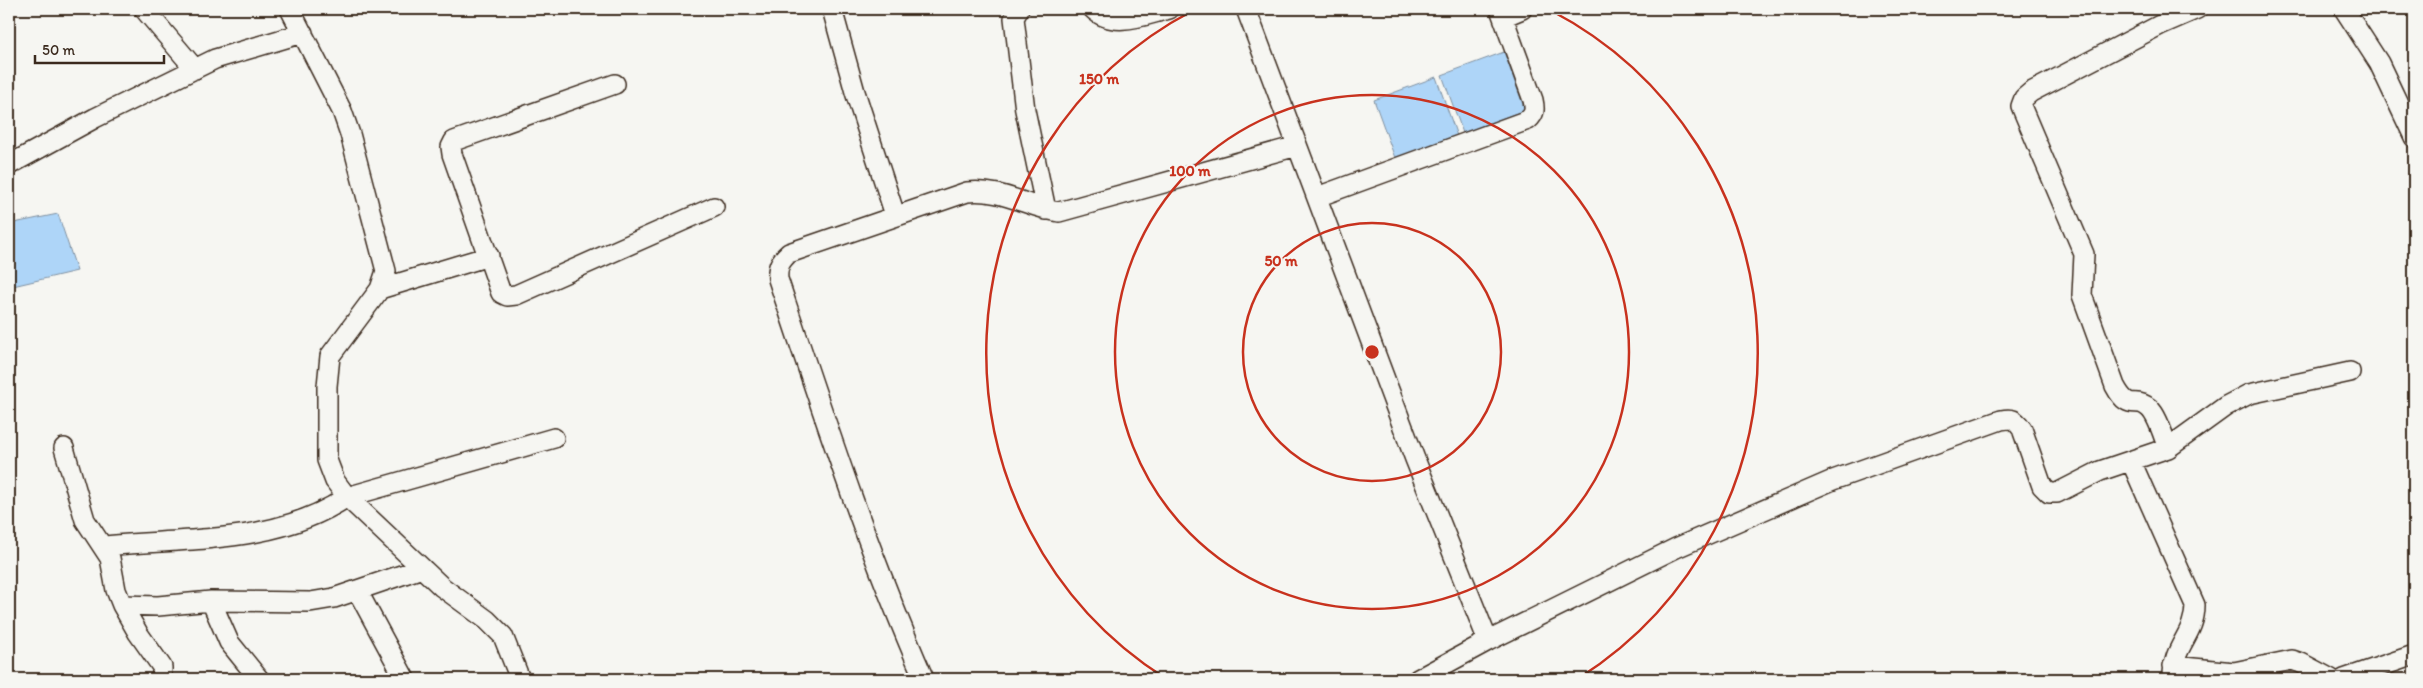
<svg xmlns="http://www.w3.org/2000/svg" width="2423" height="688" font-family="Itim,sans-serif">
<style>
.water{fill:#aed5f8;stroke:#8091a1}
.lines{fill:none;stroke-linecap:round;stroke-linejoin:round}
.minor-casing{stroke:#3b2a1e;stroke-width:22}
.minor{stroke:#f6f6f2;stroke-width:19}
.ring{fill:none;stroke:#c8321e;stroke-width:2.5}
.centre{fill:#c8321e;stroke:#f6f6f2;stroke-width:2.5}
.ring-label{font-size:15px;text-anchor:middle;font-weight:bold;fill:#c8321e;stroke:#f6f6f2;stroke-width:4;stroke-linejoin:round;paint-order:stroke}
</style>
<rect width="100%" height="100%" fill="#f6f6f2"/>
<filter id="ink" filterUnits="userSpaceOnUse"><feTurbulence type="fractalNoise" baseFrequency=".02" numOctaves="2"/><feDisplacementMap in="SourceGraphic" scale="10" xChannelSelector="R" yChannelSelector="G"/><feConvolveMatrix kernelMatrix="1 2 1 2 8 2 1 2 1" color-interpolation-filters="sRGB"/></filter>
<g filter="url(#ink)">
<path class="water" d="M 1504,52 L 1525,110 L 1463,133 L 1442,75 Z
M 1436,77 L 1457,136 L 1395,158 L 1374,100 Z
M 58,214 L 77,271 L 13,286 L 9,274 L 9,224 Z"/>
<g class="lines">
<defs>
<path id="minor" d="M 144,9 L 195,69
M 290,9 L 342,111 L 350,134 L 386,271 L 380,289 L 330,356 L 327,386 L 327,460 L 335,481 L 347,497 L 442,587 L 487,620 L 503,636 L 520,679
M 832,9 L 855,92 L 895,215
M 1019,9 L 1014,18 L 1025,110 L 1046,210
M 1093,9 C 1113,29 1145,15 1169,9
M 1246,9 L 1415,459 L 1488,641
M 2344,9 L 2379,63 L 2414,137
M 1503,17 L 1522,9
M 615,84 L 454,141 L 451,147 L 452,154 L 501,293 L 507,296 L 516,295 L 714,207
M 9,165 L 95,118 L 215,59 L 303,33
M 1317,197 L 1528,120 C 1535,114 1535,109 1533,100 L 1500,9
M 380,289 L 489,256
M 64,448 L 85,520 L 110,558 L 116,590 L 122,605 L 138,633 L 162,667 L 162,679
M 2168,448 C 2163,436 2158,416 2149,408 C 2135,395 2130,414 2115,386 L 2082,295 L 2084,254 L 2021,106 L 2024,98 L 2031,92 L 2160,25 L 2197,9
M 2131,461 L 2195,605 C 2195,637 2172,644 2173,679
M 103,546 C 184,538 277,545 347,497 L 554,438
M 357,590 L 405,679
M 211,601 L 229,642 L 259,679
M 122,605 L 158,606 L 211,601 L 310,602 L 334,598 L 422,568
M 2173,666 L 2234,672 L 2292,660 L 2301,663 L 2331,679
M 924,679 C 867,549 823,414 778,279 C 777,267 780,261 789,253 L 967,192 C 1001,188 1027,207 1059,212 L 1297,146
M 1418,679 L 1488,641 L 1676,548 L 1833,480 L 2001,420 C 2012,418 2015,419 2022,429 L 2042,486 L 2049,493 L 2057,493 L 2100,471 L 2168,448 L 2226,406 L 2249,394 L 2350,372
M 2344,679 L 2414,655"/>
</defs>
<use href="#minor" class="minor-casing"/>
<use href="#minor" class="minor"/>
</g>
</g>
<g class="ring">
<circle cx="1372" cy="352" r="129"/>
<circle cx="1372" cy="352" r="257"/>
<path d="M1165 678A386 386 0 0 1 1194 10M1550 10A386 386 0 0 1 1579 678"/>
</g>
<circle cx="1372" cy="352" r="8" class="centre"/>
<g class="ring-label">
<text x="1099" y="84">150 m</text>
<text x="1190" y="176">100 m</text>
<text x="1281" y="266">50 m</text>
</g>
<rect width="2423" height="688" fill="none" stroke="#f6f6f2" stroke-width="30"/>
<rect x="15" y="15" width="2393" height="658" fill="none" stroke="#3b2a1e" stroke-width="2" filter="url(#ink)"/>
<path d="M35 55v8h129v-8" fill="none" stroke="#3b2a1e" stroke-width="2.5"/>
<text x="42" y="55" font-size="15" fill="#3b2a1e" stroke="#f6f6f2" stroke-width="4" paint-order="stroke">50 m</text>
</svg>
